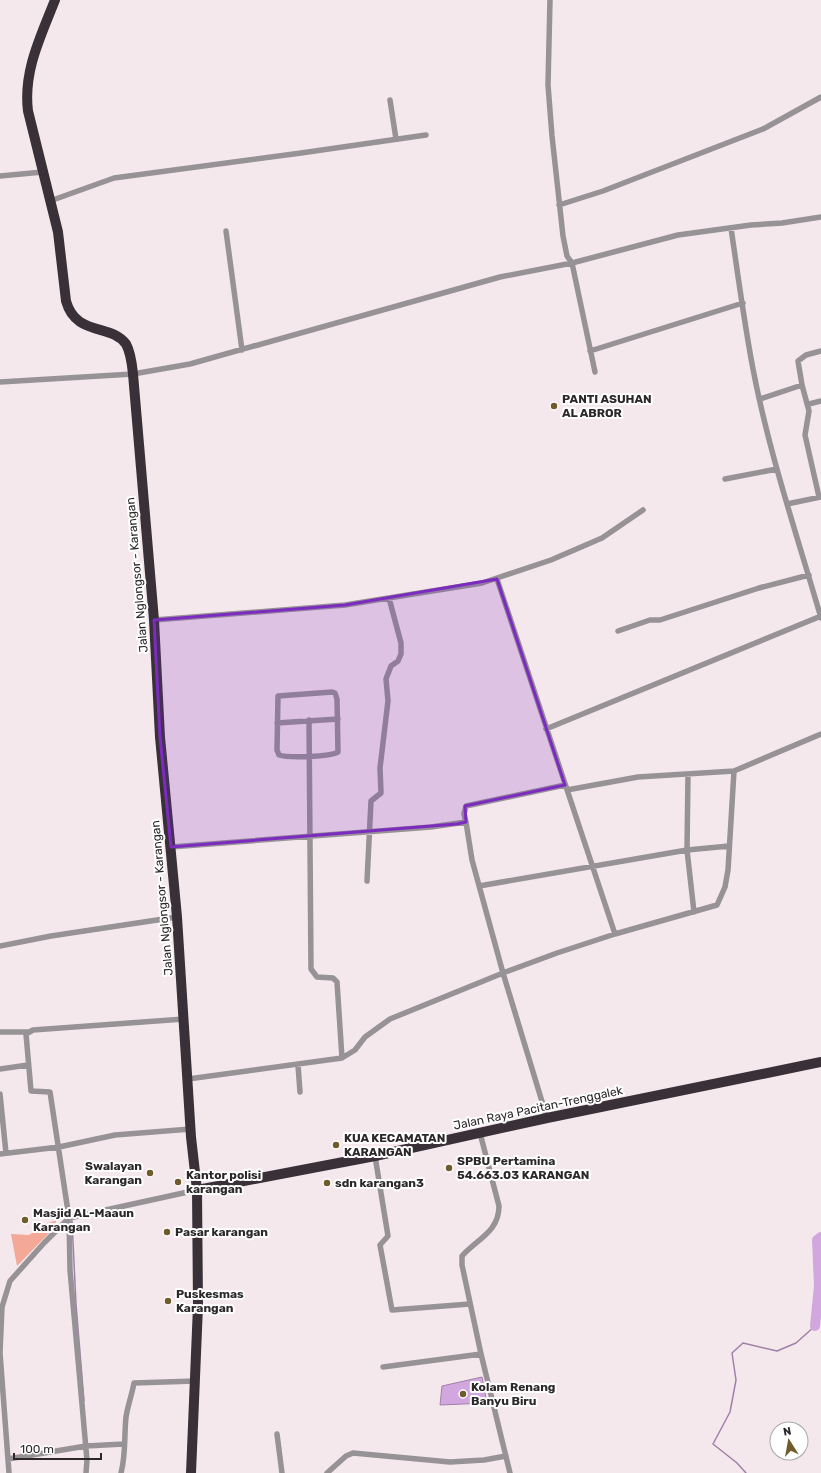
<svg xmlns="http://www.w3.org/2000/svg" width="821" height="1473" font-family="Rubik,sans-serif">
<style>
.green{fill:#f3a898}
.water{fill:#d2a6df;stroke:#a080a8}
.lines{fill:none;stroke-linecap:round;stroke-linejoin:round}
.stream{stroke:#a080a8;stroke-width:1.5}
.river{stroke:#d2a6df;stroke-width:10}
.street{stroke:#969295;stroke-width:5.5}
.highway{stroke:#393137;stroke-width:10}
.marked{fill:#7b2cbf;fill-opacity:0.2;stroke:#7b2cbf;stroke-width:3;stroke-linejoin:round}
.poi-dot{fill:#6f5c2a;stroke:#fff;stroke-width:1.5}
.labels{text-anchor:middle;stroke-width:4;stroke-linejoin:round;paint-order:stroke}
.poi-label{font-size:12px;font-weight:bold;fill:#2c2829;stroke:#fff;text-anchor:start}
.street-label{font-size:12px;fill:#2c2829;stroke:#fff}
</style>
<rect width="100%" height="100%" fill="#f5e8ed"/>
<path class="green" d="M 57,1220 L 51,1231 L 17,1266 L 11,1234 L 29,1235 L 45,1224 Z"/>
<path class="water" d="M 482,1377 L 487,1403 L 440,1405 L 442,1386 Z"/>
<g class="lines">
<path class="stream" d="M 72,1221 L 76,1304 L 84,1401
M 746,1473 L 737,1463 L 713,1444 L 730,1412 L 736,1380 L 732,1353 L 743,1343 L 777,1351 L 796,1343 L 815,1326"/>
<path class="river" d="M 815,1326 L 819,1286 L 817,1240 L 821,1237"/>
<path class="street" d="M 550,0 L 548,85 L 552,136 L 563,236 L 567,256 L 572,263 L 595,372
M 390,100 L 396,139
M 0,176 L 43,172
M 50,201 L 114,178 L 301,153 L 426,135
M 559,205 L 603,191 L 763,129 L 821,97
M 731,228 C 738,275 744,322 753,369 C 769,453 797,535 821,618
M 226,231 L 242,350
M 590,351 L 743,303
M 0,382 L 133,374 L 190,364 L 500,277 L 572,263 L 678,235 L 751,225 L 782,223 L 821,217
M 802,385 L 809,411 L 805,435 L 819,497
M 760,399 L 802,385 L 798,361 L 806,355 L 821,351
M 809,404 L 821,401
M 725,479 L 777,469
M 787,504 L 821,497
M 497,579 L 615,934
M 154,620 L 345,605 L 482,583 L 551,560 L 602,538 L 643,510
M 618,631 L 650,620 L 660,620 L 759,588 L 809,575
M 332,692 L 335,693 L 337,699 L 338,752 C 330,757 288,758 279,755 L 277,750 L 278,696 Z
M 309,720 L 311,969 L 317,977 L 333,978 L 337,982 L 342,1058
M 277,723 L 338,719
M 546,729 L 821,616
M 688,774 L 687,850 L 729,846
M 567,790 L 638,777 L 734,771
M 466,822 L 464,814 L 466,806 L 565,785
M 171,847 L 431,827 L 466,822 L 472,860 L 503,973 L 390,1019 L 365,1037 L 355,1050 L 342,1058 L 188,1079
M 367,881 L 371,801 L 381,793 L 380,768 L 388,701 L 386,679 L 391,666 L 398,661 L 401,654 L 401,643 L 389,598
M 479,886 L 687,850 L 694,912
M 0,946 L 51,936 L 177,917
M 0,1032 L 28,1032
M 298,1065 L 300,1092
M 0,1069 L 28,1065
M 0,1094 L 6,1153
M 547,1118 L 503,973 L 557,953 L 615,934 L 717,905 L 725,887 L 728,870 L 734,771 L 821,734
M 480,1133 L 499,1206 C 499,1232 477,1239 462,1256 L 462,1265 L 481,1354 L 510,1473
M 0,1154 L 59,1147 L 115,1135 L 191,1129
M 375,1156 L 388,1236 L 380,1245 L 392,1310 L 470,1304
M 383,1367 L 481,1354
M 277,1434 L 282,1473
M 8,1459 L 86,1446 L 124,1444
M 9,1473 L 0,1353 L 2,1307 L 10,1281 L 44,1243 L 69,1218 L 197,1190
M 86,1473 L 87,1460 L 70,1270 L 69,1218 L 50,1092 L 31,1091 L 26,1034 L 33,1030 L 184,1019
M 121,1473 C 126,1455 124,1436 126,1417 C 128,1405 132,1394 134,1383 L 195,1381
M 327,1473 L 346,1456 L 353,1453 L 450,1462 L 484,1460 L 506,1456"/>
<path class="highway" d="M 55,0 C 41,36 23,71 28,111 L 58,232 L 66,301 C 76,337 111,323 126,344 C 131,353 132,364 133,374 L 154,620 L 160,737 L 177,917 L 191,1137 L 197,1190 L 198,1306 L 191,1473
M 197,1190 L 375,1156 L 547,1118 L 821,1062"/>
</g>
<path class="marked" d="M 497,579 L 565,785 L 465,806 L 466,822 L 457,824 L 171,847 L 160,737 L 154,620 L 345,605 Z"/>
<g class="poi-dot">
<circle cx="554" cy="406" r="4"/>
<circle cx="336" cy="1145" r="4"/>
<circle cx="449" cy="1168" r="4"/>
<circle cx="150" cy="1173" r="4"/>
<circle cx="178" cy="1182" r="4"/>
<circle cx="327" cy="1183" r="4"/>
<circle cx="25" cy="1220" r="4"/>
<circle cx="167" cy="1232" r="4"/>
<circle cx="168" cy="1301" r="4"/>
<circle cx="463" cy="1394" r="4"/>
</g>
<g class="labels">
<g class="poi-label">
<text x="562" y="403">PANTI ASUHAN<tspan x="562" dy="14">AL ABROR</tspan></text>
<text x="344" y="1142">KUA KECAMATAN<tspan x="344" dy="14">KARANGAN</tspan></text>
<text x="457" y="1165">SPBU Pertamina<tspan x="457" dy="14">54.663.03 KARANGAN</tspan></text>
<text x="142" y="1170" text-anchor="end">Swalayan<tspan x="142" dy="14">Karangan</tspan></text>
<text x="186" y="1179">Kantor polisi<tspan x="186" dy="14">karangan</tspan></text>
<text x="335" y="1187">sdn karangan3</text>
<text x="33" y="1217">Masjid AL-Maaun<tspan x="33" dy="14">Karangan</tspan></text>
<text x="175" y="1236">Pasar karangan</text>
<text x="176" y="1298">Puskesmas<tspan x="176" dy="14">Karangan</tspan></text>
<text x="471" y="1391">Kolam Renang<tspan x="471" dy="14">Banyu Biru</tspan></text>
</g>
<g class="street-label">
<text transform="translate(137 575) rotate(-95)" y="4">Jalan Nglongsor - Karangan</text>
<text transform="translate(162 898) rotate(-95)" y="4">Jalan Nglongsor - Karangan</text>
<text transform="translate(538 1108) rotate(-12)" y="4">Jalan Raya Pacitan-Trenggalek</text>
</g>
</g>
<g transform="translate(789 1441) rotate(349)"><circle r="19" fill="#ffffff" stroke="#aba9a9"/>
<path d="M0-3L7 15L0 10L-7 15Z" fill="#6f5c2a"/>
<text y="-6" font-size="11" font-weight="bold" text-anchor="middle" fill="#2c2829">N</text>
</g>
<path d="M14 1453v6h87v-6" fill="none" stroke="#2c2829" stroke-width="2"/>
<text x="20" y="1453" font-size="12" fill="#2c2829" stroke="#ffffff" stroke-width="3" paint-order="stroke">100 m</text>
</svg>
